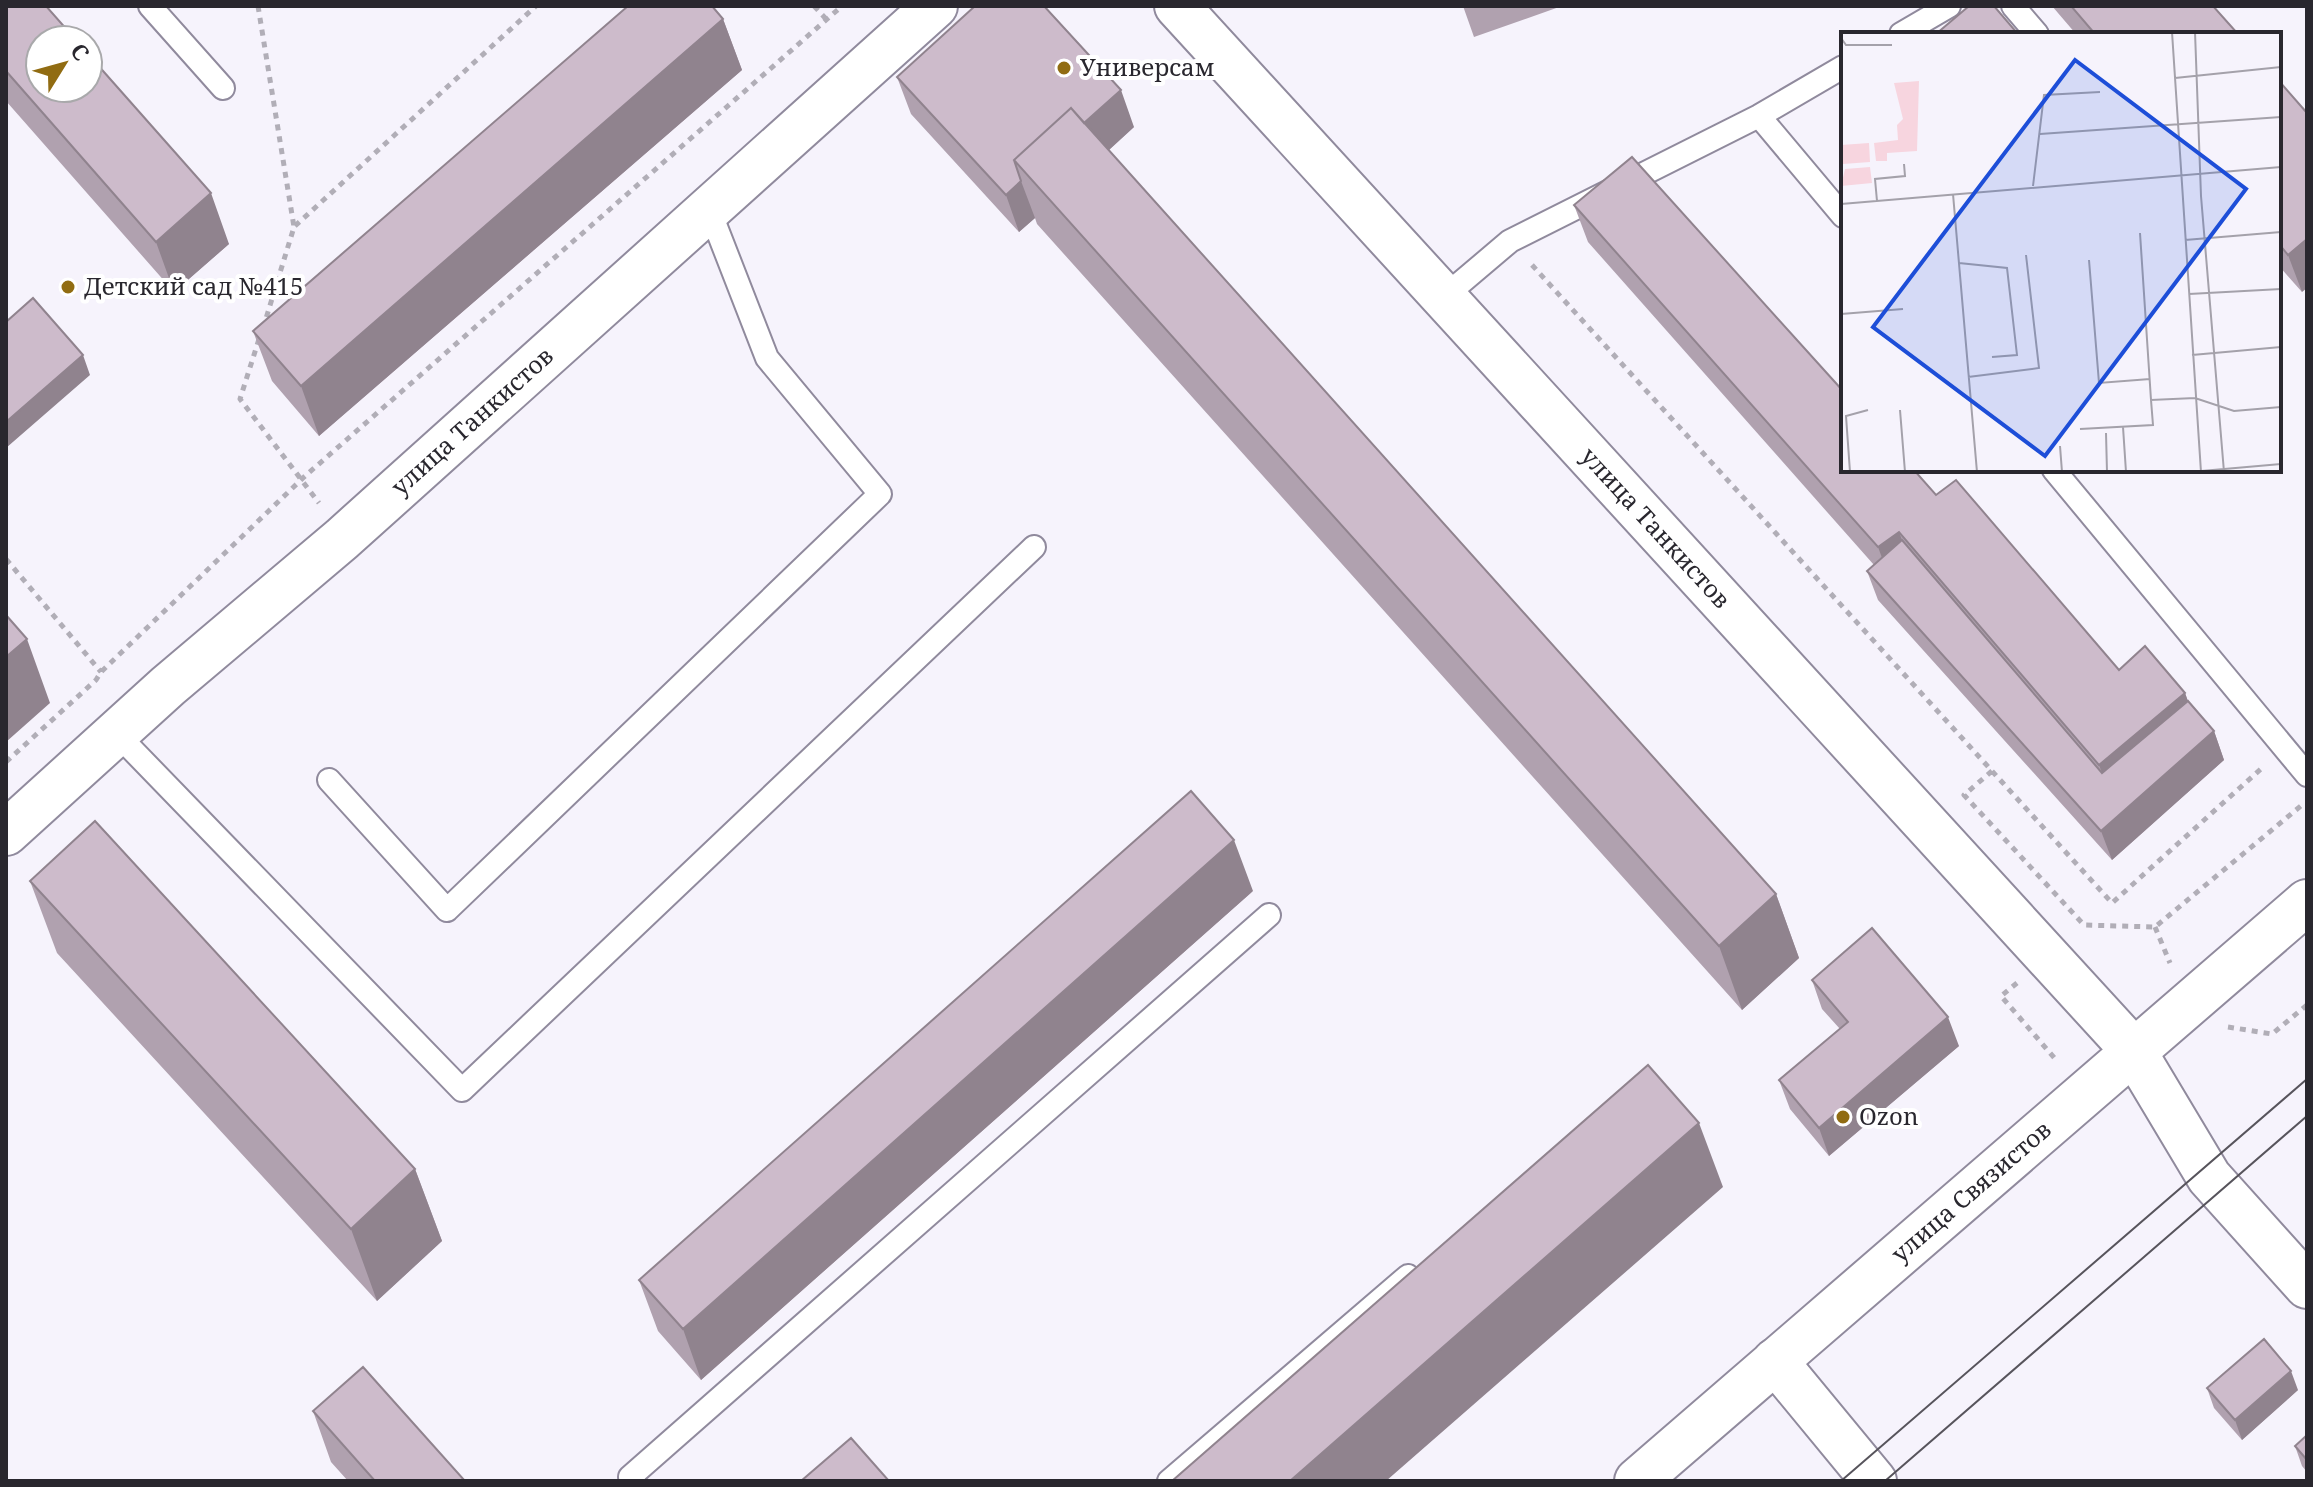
<svg xmlns="http://www.w3.org/2000/svg" width="2313" height="1487" font-family="'Noto Serif',serif">
<style>
.lines{fill:none;stroke-linecap:round;stroke-linejoin:round}
.lane-casing{stroke:#908a9d;stroke-width:26}
.street-casing{stroke:#908a9d;stroke-width:48}
.secondary-casing{stroke:#908a9d;stroke-width:48}
.path{stroke:#b1aeb7;stroke-width:5;stroke-dasharray:6 6;stroke-linecap:butt}
.lane{stroke:#fff;stroke-width:22}
.street{stroke:#fff;stroke-width:44}
.secondary{stroke:#fff;stroke-width:44}
.tram{stroke:#57545c;stroke-width:2}
.wall{fill:#b0a1af}
.shaded-wall{fill:#90838e}
.building{fill:#cdbbcb;stroke:#90838e;stroke-width:2}
.poi-dot{fill:#916c12;stroke:#fff;stroke-width:3}
.labels{text-anchor:middle;stroke-width:8;stroke-linejoin:round;paint-order:stroke}
.poi-label{font-size:24px;fill:#29272e;stroke:#fff;text-anchor:start}
.street-label{font-size:24px;fill:#29272e;stroke:#fff}
.inset-road{fill:none;stroke:#a4a1aa;stroke-width:2}
.view{fill:#1d4ed8;fill-opacity:0.15;stroke:#1d4ed8;stroke-width:4}
.inset-edge{fill:none;stroke:#29272e;stroke-width:4}
</style>
<rect width="100%" height="100%" fill="#f6f3fc"/>
<g class="lines">
<defs>
<path id="lane" d="M 150,6 L 223,88
M 2013,6 L 2037,34
M 1901,34 L 1949,6
M 1759,116 L 1843,216
M 1445,296 L 1510,241 L 1759,116 L 1843,67
M 2054,470 L 2307,775
M 116,733 L 462,1090 L 1034,547
M 329,780 L 447,910 L 880,494 L 767,358 L 709,209
M 634,1481 L 630,1477 L 1269,915
M 1169,1481 L 1408,1276"/>
<g id="street">
<path id="s1" d="M 1177,6 L 2133,1050 L 2209,1177 L 2307,1286"/>
<path id="s2" d="M 6,833 L 168,686 L 342,539 L 935,6"/>
<path d="M 1775,1361 L 1874,1481"/>
</g>
<g id="secondary">
<path id="s3" d="M 1637,1481 L 2307,902"/>
</g>
</defs>
<use href="#lane" class="lane-casing"/>
<use href="#street" class="street-casing"/>
<use href="#secondary" class="secondary-casing"/>
<path class="path" d="M 258,6 L 294,227 L 264,325
M 814,6 L 827,20
M 295,226 L 536,6
M 1532,265 L 2112,903 L 2263,767
M 259,339 L 240,399 L 319,503
M 6,559 L 101,672
M 6,762 L 96,680 L 101,672 L 304,477 L 842,6
M 1992,771 L 1964,795 L 2084,925 L 2155,927 L 2302,805
M 2155,927 L 2170,963
M 2017,983 L 2001,996 L 2057,1061
M 2228,1027 L 2272,1034 L 2307,1005"/>
<use href="#lane" class="lane"/>
<use href="#street" class="street"/>
<use href="#secondary" class="secondary"/>
<path class="tram" d="M 1841,1481 L 2307,1079
M 1885,1481 L 2307,1116"/>
</g>
<path class="wall" d="M 6,6 L 229,244 L 174,292 L 6,101 Z
M 1463,6 L 1562,6 L 1474,37 Z
M 2052,6 L 2213,6 L 2238,34 L 2076,34 Z
M 723,19 L 742,70 L 319,436 L 272,381 L 253,331 Z
M 897,77 L 1134,127 L 1109,150 L 1776,894 L 1799,958 L 1742,1010 L 1037,224 L 1035,218 L 1019,232 L 911,114 Z
M 2279,81 L 2302,292 L 2279,266 Z
M 1574,205 L 1936,495 L 2119,670 L 2185,693 L 2188,701 L 2214,731 L 2224,760 L 2112,860 L 1878,600 L 1867,571 L 1874,565 L 1588,242 Z
M 30,881 L 415,1169 L 442,1241 L 377,1301 L 57,953 Z
M 1253,891 L 701,1380 L 658,1331 L 639,1280 Z
M 1812,980 L 1959,1046 L 1829,1156 L 1790,1109 L 1779,1080 L 1840,1029 L 1822,1009 Z
M 2207,1388 L 2298,1390 L 2242,1440 L 2214,1408 Z
M 313,1411 L 465,1481 L 348,1481 L 331,1462 Z
M 2307,1435 L 2307,1472 L 2302,1466 L 2295,1446 Z"/>
<path class="shaded-wall" d="M 723,19 L 742,70 L 319,436 L 301,386 Z
M 1121,90 L 1134,127 L 1052,202 L 1027,175 Z
M 1021,181 L 1035,218 L 1019,232 L 1006,195 Z
M 211,193 L 229,244 L 174,292 L 156,242 Z
M 2307,239 L 2307,288 L 2302,292 L 2288,255 Z
M 83,355 L 90,375 L 6,448 L 6,422 Z
M 1899,532 L 1913,569 L 1892,585 L 1878,547 Z
M 27,639 L 50,703 L 6,742 L 6,657 Z
M 2185,693 L 2198,730 L 2113,802 L 2099,765 Z
M 2214,731 L 2224,760 L 2112,860 L 2101,831 Z
M 1234,840 L 1253,891 L 701,1380 L 683,1329 Z
M 1776,894 L 1799,958 L 1742,1010 L 1719,946 Z
M 1948,1017 L 1959,1046 L 1829,1156 L 1819,1128 Z
M 1699,1123 L 1723,1187 L 1386,1481 L 1290,1481 Z
M 415,1169 L 442,1241 L 377,1301 L 351,1229 Z
M 2291,1371 L 2298,1390 L 2242,1440 L 2235,1420 Z"/>
<path class="building" d="M 6,6 L 46,6 L 76,40 L 40,40 L 40,88 L 88,88 L 88,54 L 211,193 L 156,242 L 6,71 Z
M 628,6 L 712,6 L 723,19 L 301,386 L 253,331 Z
M 975,6 L 1044,6 L 1121,90 L 1084,123 L 1071,108 L 1014,160 L 1021,181 L 1006,195 L 897,77 Z
M 1969,6 L 1994,6 L 2018,34 L 1936,34 Z
M 2071,6 L 2213,6 L 2238,34 L 2095,34 Z
M 2279,81 L 2307,113 L 2307,239 L 2288,255 L 2279,244 Z
M 1071,108 L 1776,894 L 1719,946 L 1014,160 Z
M 1632,157 L 1843,391 L 1843,470 L 1914,470 L 1936,495 L 1956,480 L 2119,670 L 2145,646 L 2185,693 L 2099,765 L 1899,532 L 1878,547 L 1574,205 Z
M 33,298 L 83,355 L 6,422 L 6,322 Z
M 1902,540 L 2102,773 L 2188,701 L 2214,731 L 2101,831 L 1867,571 Z
M 6,615 L 27,639 L 6,657 Z
M 1191,791 L 1234,840 L 683,1329 L 639,1280 Z
M 95,821 L 415,1169 L 351,1229 L 30,881 Z
M 1872,928 L 1948,1017 L 1819,1128 L 1779,1080 L 1848,1022 L 1812,980 Z
M 1648,1065 L 1699,1123 L 1290,1481 L 1172,1481 Z
M 2264,1339 L 2291,1371 L 2235,1420 L 2207,1388 Z
M 363,1367 L 465,1481 L 375,1481 L 313,1411 Z
M 2307,1435 L 2307,1460 L 2295,1446 Z
M 851,1438 L 889,1481 L 801,1481 Z"/>
<g class="poi-dot">
<circle cx="1064" cy="68" r="8"/>
<circle cx="68" cy="287" r="8"/>
<circle cx="1843" cy="1117" r="8"/>
</g>
<g class="labels">
<g class="poi-label">
<text x="1080" y="76">Универсам</text>
<text x="84" y="295">Детский сад №415</text>
<text x="1859" y="1125">Ozon</text>
</g>
<g class="street-label">
<text dy="8" stroke="none"><textPath href="#s2" startOffset="622">улица Танкистов</textPath></text>
<text dy="8" stroke="none"><textPath href="#s1" startOffset="708">улица Танкистов</textPath></text>
<text dy="8" stroke="none"><textPath href="#s3" startOffset="442">улица Связистов</textPath></text>
</g>
</g>
<g transform="translate(1841 32)">
<rect width="440" height="440" fill="#f6f3fc"/>
<path d="M 78,49 L 76,119 L 46,121 L 46,129 L 35,129 L 33,111 L 57,108 L 56,93 L 62,87 L 53,51 ZM 28,111 L 29,130 L 2,132 L 0,113 ZM 29,135 L 31,151 L 0,154 L 4,137 Z" fill="#f7d5df"/>
<path class="inset-road" d="M 331,0 L 360,440M 354,0 L 360,164 L 383,440M 0,6 L 5,13 L 51,13M 334,46 L 440,35M 199,102 L 440,85M 192,154 L 203,63 L 259,60M 112,162 L 136,440M 36,169 L 34,147 L 64,144 L 63,132M 0,172 L 440,135M 299,201 L 310,368 L 354,366 L 393,379 L 440,375M 344,208 L 440,200M 248,228 L 258,351 L 309,347M 118,231 L 166,236 L 176,323 L 151,325M 348,262 L 440,257M 0,282 L 62,277M 351,323 L 440,315M 127,345 L 198,336 L 185,223M 59,378 L 64,440M 282,395 L 285,440M 239,397 L 312,393 L 310,368M 265,401 L 266,440M 9,440 L 5,384 L 27,378M 208,440 L 221,440 L 219,414M 349,440 L 440,432"/>
<path class="view" d="M 234,28 L 405,157 L 204,424 L 32,295 Z"/>
<rect width="440" height="440" class="inset-edge"/>
</g>
<rect width="2313" height="1487" fill="none" stroke="#29272e" stroke-width="16"/>
<g transform="translate(64 64) rotate(53)"><circle r="38" fill="#ffffff" stroke="#a9a9ab" stroke-width="2"/>
<path d="M0-6L14 30L0 20L-14 30Z" fill="#916c12"/>
<text y="-12" font-size="22" font-weight="bold" text-anchor="middle" fill="#29272e">С</text>
</g>
</svg>
